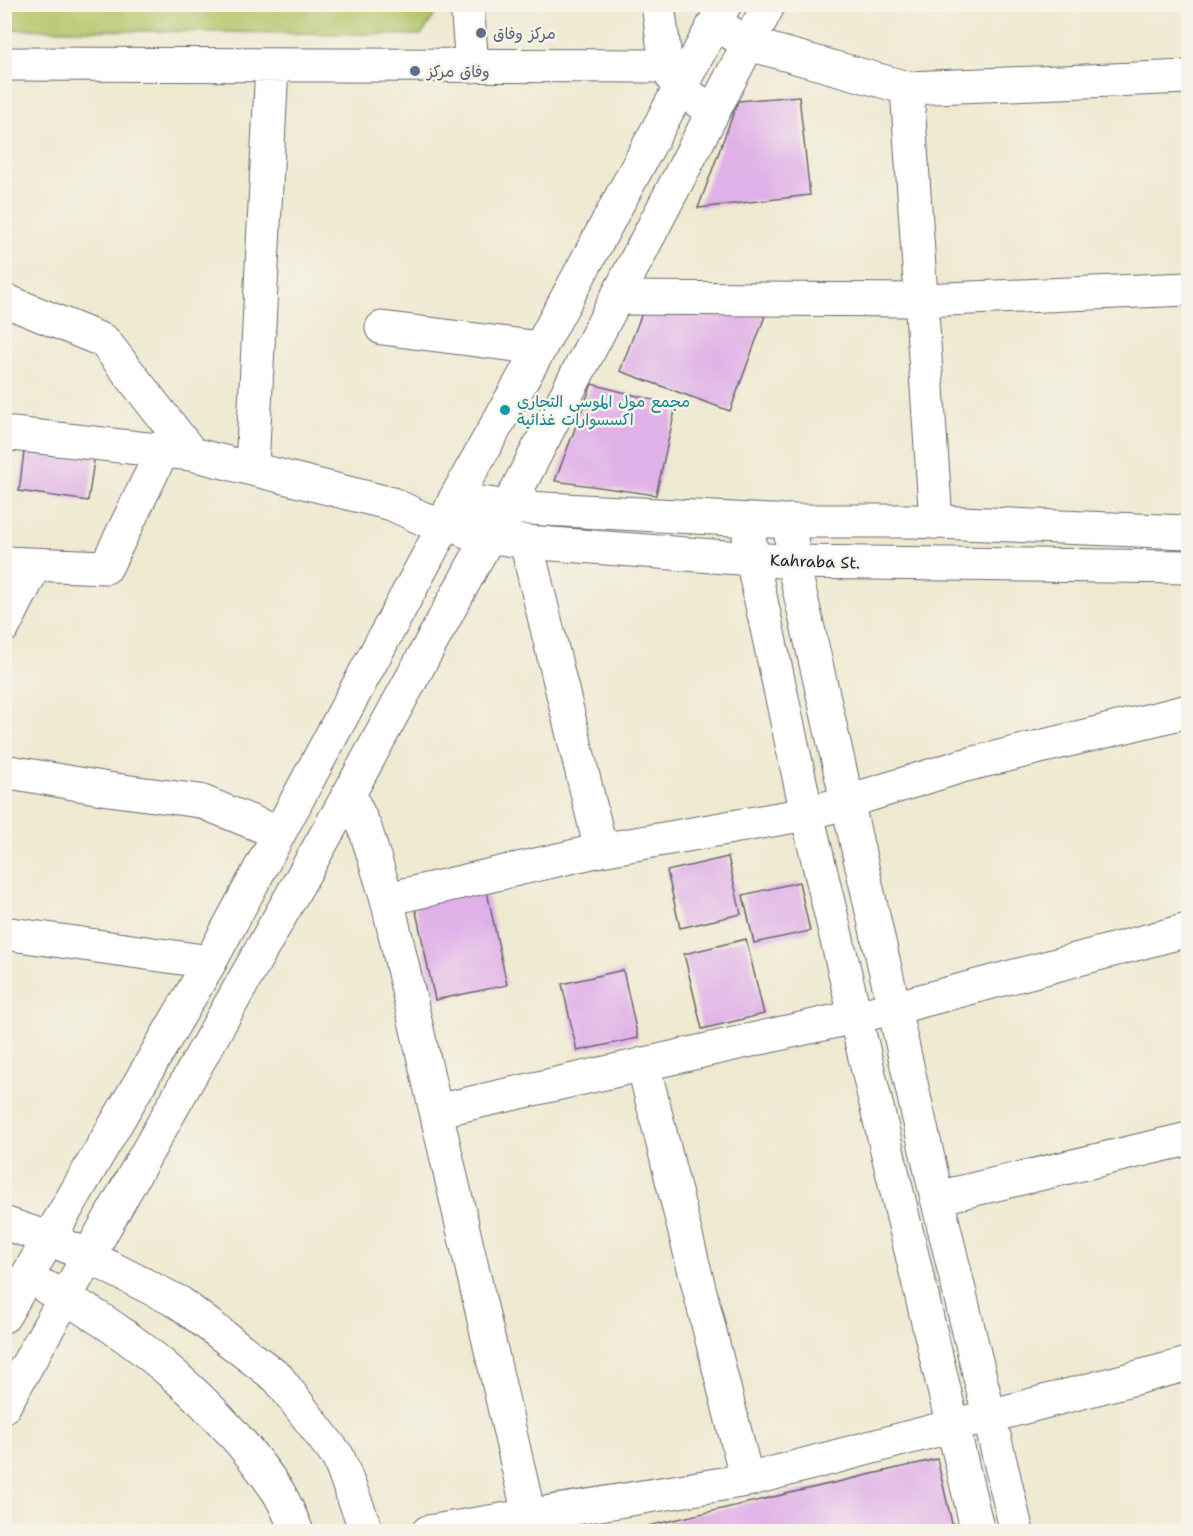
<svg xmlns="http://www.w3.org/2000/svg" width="1193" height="1536" font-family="'Shantell Sans','Playpen Sans Arabic',sans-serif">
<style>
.green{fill:#b3c569;stroke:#6a7452;stroke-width:1.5}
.building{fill:#e0b0e8}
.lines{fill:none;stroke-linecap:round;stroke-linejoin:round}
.minor-casing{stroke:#69686f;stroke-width:35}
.major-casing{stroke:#69686f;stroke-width:35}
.minor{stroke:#fff;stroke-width:33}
.major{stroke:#fff;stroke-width:33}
.service-dot{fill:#5c6f8a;stroke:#f7f3e8;stroke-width:2}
.culture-dot{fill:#0f9aa8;stroke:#f7f3e8;stroke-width:2}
.labels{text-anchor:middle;stroke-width:5;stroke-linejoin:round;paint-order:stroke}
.service-label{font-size:16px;fill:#4e5e75;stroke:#f7f3e8;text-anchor:start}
.culture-label{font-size:16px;fill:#0d838f;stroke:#f7f3e8;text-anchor:start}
.street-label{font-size:16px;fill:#22223b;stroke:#f7f3e8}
</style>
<rect width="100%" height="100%" fill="#f7f3e8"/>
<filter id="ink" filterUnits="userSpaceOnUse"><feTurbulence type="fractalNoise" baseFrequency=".0167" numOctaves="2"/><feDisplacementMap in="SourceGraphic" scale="12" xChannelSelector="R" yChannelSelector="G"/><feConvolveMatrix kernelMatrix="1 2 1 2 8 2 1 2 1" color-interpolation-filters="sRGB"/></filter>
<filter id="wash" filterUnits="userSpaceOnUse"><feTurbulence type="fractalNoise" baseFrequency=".008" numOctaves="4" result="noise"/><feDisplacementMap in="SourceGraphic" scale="24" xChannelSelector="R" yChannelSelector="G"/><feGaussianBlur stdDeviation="1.35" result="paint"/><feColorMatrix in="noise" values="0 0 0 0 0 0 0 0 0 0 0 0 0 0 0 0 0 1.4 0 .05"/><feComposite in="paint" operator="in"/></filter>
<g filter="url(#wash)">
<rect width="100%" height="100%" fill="#eee9d0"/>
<path class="green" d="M 5,4 L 433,4 L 434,16 L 421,35 L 5,29 Z"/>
<g id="blocks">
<path class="building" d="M 799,96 L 810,195 L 698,208 L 738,101 Z
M 645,305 L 765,316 L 730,411 L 620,371 Z
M 592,384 L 676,406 L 656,495 L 555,481 Z
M 25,444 L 95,454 L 88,501 L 19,491 Z
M 728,857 L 741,914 L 680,928 L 667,871 Z
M 799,882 L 810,931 L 754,943 L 743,895 Z
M 486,887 L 507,985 L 435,1000 L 414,902 Z
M 746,939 L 764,1014 L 702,1029 L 684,954 Z
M 623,970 L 638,1038 L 577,1051 L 562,984 Z
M 937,1459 L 954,1532 L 626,1532 L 626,1531 Z
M 592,1525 L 593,1532 L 568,1532 L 568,1530 Z"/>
</g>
</g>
<g filter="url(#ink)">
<use href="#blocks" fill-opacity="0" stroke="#69686f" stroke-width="1.5"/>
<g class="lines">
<defs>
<path id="minor" d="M 467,4 L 472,66
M 658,4 L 666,66 L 679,89 L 713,111
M 715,23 L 749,44 L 907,88 L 1188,77
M 4,64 L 666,66
M 907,88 L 936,522
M 617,298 L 922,300 L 1188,289
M 4,300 L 104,341 L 192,454
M 382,328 L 540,348
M 4,433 L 192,454 L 392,504 L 443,528
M 252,467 L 272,65
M 747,520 L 752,559 L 807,814 L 978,1532
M 790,521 L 793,562 L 937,1198 L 1017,1532
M 526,542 L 601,850
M 4,563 L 106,567 L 163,450
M 4,626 L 35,565
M 4,771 L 108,789 L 200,801 L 279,833
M 349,794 L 365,828 L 387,899 L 529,1515
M 387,899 L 601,850 L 807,814 L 962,766 L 1188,711
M 4,933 L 210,962
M 643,1064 L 747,1480
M 436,1111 L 894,1008 L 1188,930
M 937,1198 L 1188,1139
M 428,1532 L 747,1480 L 1188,1364"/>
<path id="major" d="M 455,499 L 508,507 L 770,521 L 911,521 L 1188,532
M 468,533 L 526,542 L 793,562 L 1188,567
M 4,1223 L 48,1238 L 90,1257 L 180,1303 L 278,1378 L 338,1457 L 367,1532
M 47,1288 C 136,1334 220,1407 277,1490 C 285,1502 291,1518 297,1532
M 4,1316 L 210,962 L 443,528 L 455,499 L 540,348 L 725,4
M 4,1406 L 349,794 L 489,536 L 508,507 L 769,4"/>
</defs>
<use href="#minor" class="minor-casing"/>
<use href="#major" class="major-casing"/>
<use href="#minor" class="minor"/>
<use href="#major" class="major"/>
</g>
</g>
<g class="service-dot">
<circle cx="481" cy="33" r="6"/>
<circle cx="415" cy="71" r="6"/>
</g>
<circle class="culture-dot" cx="505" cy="410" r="6"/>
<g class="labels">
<g class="service-label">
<text x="493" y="39">مركز وفاق</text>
<text x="427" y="77">وفاق مركز</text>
</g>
<g class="culture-label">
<text x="517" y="407">مجمع مول الموسى التجاري<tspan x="517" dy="18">اكسسوارات غذائية</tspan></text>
</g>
<g class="street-label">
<text transform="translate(815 561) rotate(2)" y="6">Kahraba St.</text>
</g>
</g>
<rect width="1193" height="1536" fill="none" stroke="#f7f3e8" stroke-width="24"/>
</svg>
